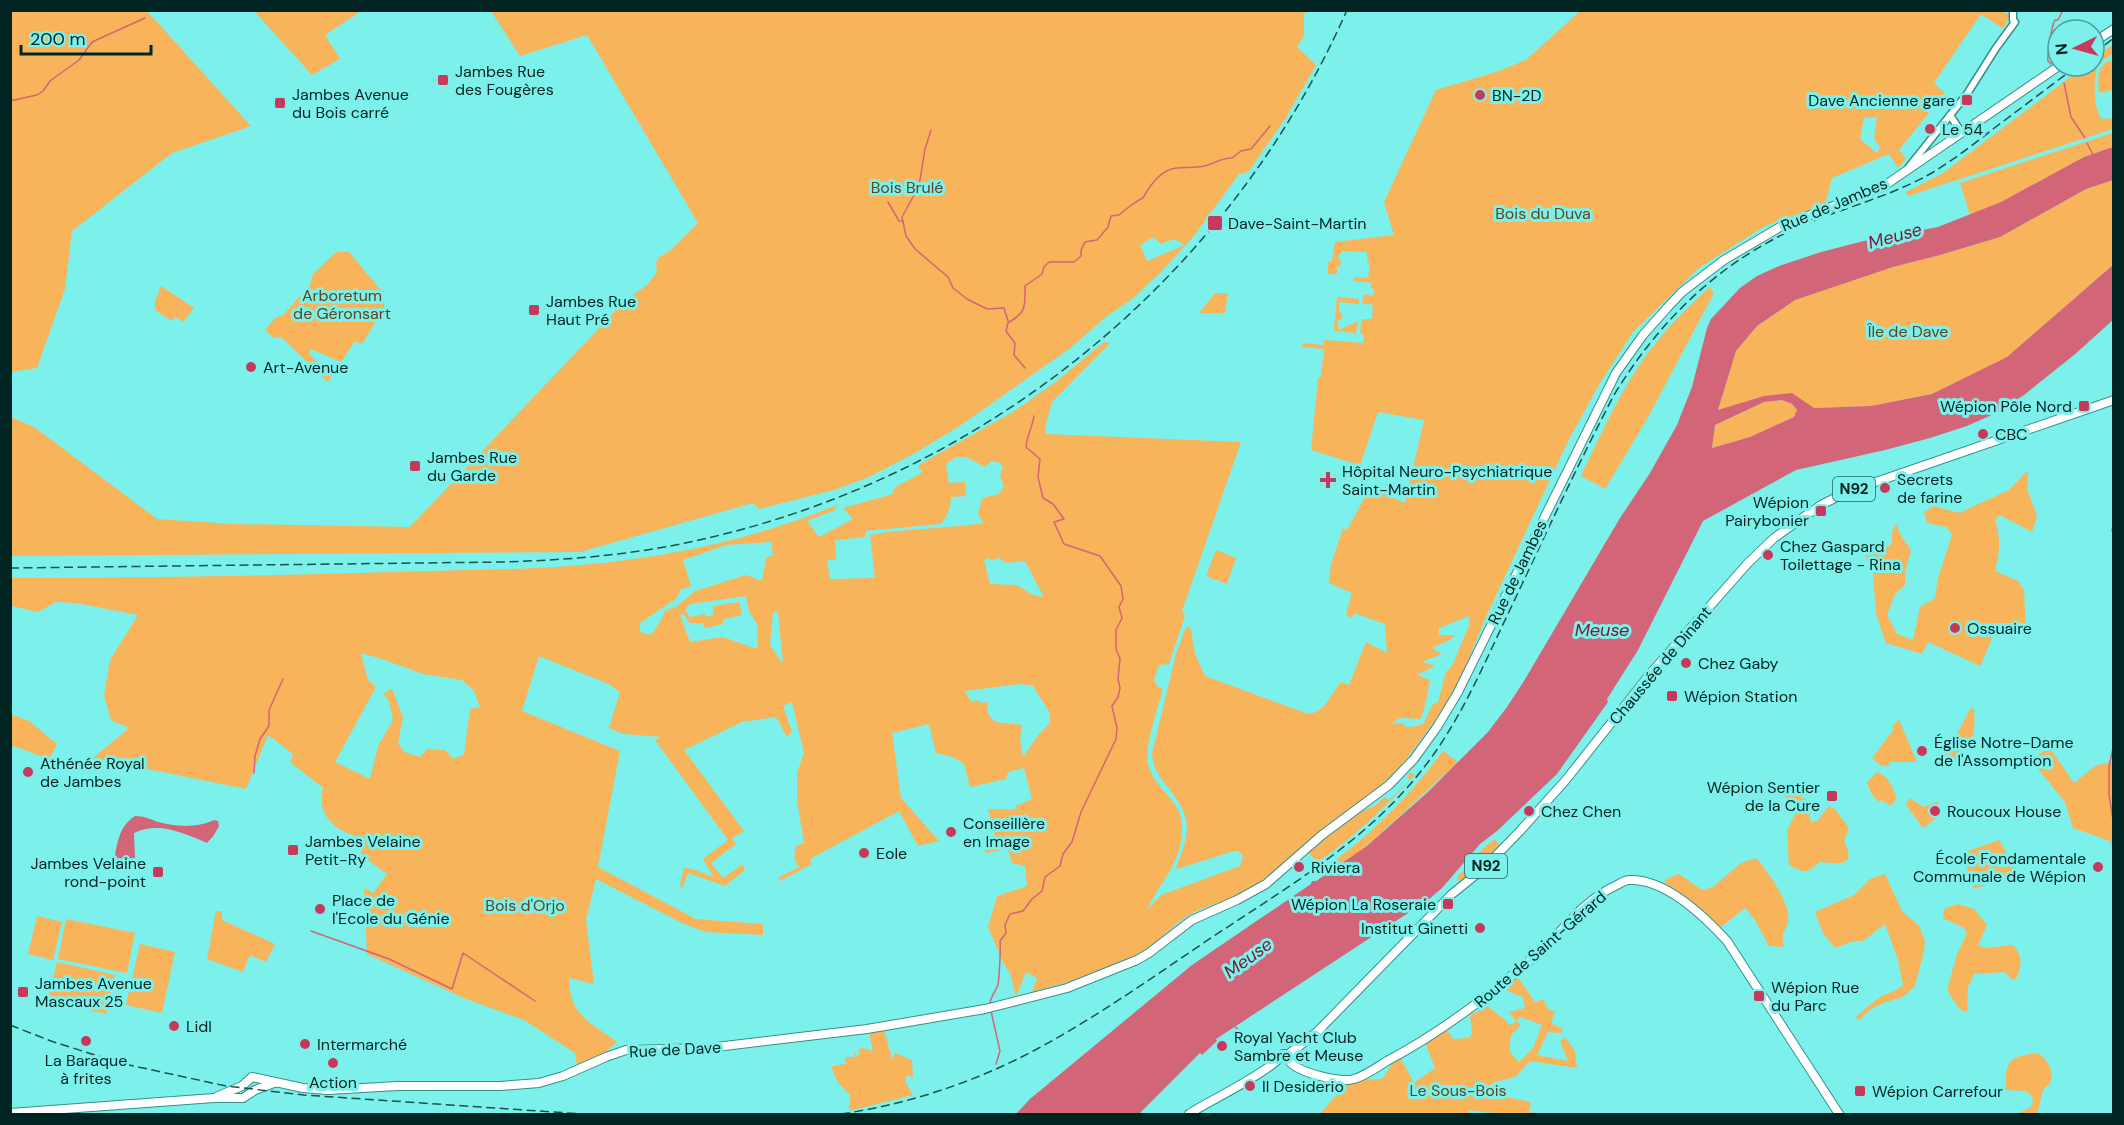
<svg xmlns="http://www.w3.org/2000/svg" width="2124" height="1125" font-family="'DM Sans',sans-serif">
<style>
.green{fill:#f8b45b;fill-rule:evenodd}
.water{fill:#d26577;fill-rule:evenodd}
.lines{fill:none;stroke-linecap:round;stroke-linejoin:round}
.stream{stroke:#d26577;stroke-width:1.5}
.minor-casing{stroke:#35908c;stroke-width:9}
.major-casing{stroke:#35908c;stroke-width:10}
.minor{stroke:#fff;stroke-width:6}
.major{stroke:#fff;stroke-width:8}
.rail{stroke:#1b514e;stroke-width:1.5;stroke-dasharray:9 4.5;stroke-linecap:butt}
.poi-dot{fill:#c7385a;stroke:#7cf0ea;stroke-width:2}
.labels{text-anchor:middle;stroke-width:6;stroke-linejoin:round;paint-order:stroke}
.shield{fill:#7cf0ea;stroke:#25625f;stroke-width:1.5}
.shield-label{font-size:15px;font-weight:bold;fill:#002523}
.poi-label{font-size:16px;fill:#002523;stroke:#7cf0ea;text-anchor:start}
.park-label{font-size:16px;fill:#61441d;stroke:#7cf0ea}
.street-label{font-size:16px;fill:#002523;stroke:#7cf0ea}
.water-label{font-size:18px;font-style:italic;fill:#7c1833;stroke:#7cf0ea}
</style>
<rect width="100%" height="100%" fill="#7cf0ea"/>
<path class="green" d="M 11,10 L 147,11 L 251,126 L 172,153 L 72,231 L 65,289 L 37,368 L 11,372 Z
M 1999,10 L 2010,15 L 2003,29 L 1981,14 L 1934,83 L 1945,93 L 1899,150 L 1906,159 L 1898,168 L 1889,154 L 1832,178 L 1825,204 L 1765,226 L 1700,267 L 1633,332 L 1600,383 L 1569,439 L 1486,617 L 1461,677 L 1439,715 L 1399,769 L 1375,790 L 1352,807 L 1359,812 C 1372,808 1376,805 1385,797 L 1389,800 L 1410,780 L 1407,777 L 1411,772 L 1415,775 C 1385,808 1353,837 1317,863 L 1304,846 C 1282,866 1260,884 1233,897 C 1219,903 1204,907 1191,914 C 1174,923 1163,938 1148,948 C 1112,970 1072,981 1032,992 L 1037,978 L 1026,972 L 1016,997 L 1010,973 L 1004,964 L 988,927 L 997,896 L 1027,886 L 1025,866 L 1012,863 L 1008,849 L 986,853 L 981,839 L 995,837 L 988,809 L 1017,809 L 1016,806 L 1032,799 L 1024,768 L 1008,772 L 1006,779 L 970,787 L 964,764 L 953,757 L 936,753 L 929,724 L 892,733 L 901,798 L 939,841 L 918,846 L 899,811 L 810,859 L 812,864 L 780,881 L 779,877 L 799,867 L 794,857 L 796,846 L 804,843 L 797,800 L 797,773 L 804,753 L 792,702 L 783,706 L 792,732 L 787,737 L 776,717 L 742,722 L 684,750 L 744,831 L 732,838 L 736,844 L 711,863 L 723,878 L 743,864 L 745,870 L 725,886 L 688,873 L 682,889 L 680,885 L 684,868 L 692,869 L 714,877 L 703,859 L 728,840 L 655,740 L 662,737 L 623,734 L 609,728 L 620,692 L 609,684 L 539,656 L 522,711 L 620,751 L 598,867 L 696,919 L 763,924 L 763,935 L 706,932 L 682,923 L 596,879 L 586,920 L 594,984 L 569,978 C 569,1015 590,1022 617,1042 L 604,1053 L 577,1065 L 575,1053 L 524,1020 L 466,999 L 367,954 L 364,888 L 373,893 L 387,874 L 361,855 L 365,838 C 339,834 315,817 323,788 L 290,762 L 293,754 L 268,735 L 246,789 L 93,758 L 129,728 L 111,720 L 104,695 L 110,660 L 138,615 L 76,603 L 56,602 L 38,612 L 12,606 L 11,611 L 11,578 C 138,578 264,576 392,572 C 446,570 501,570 555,567 C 651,561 748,542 837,505 L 835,510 L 807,521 L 819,537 L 853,519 L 843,508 L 893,494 L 894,488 L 923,472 L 918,466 L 924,462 L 1013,412 L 1057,381 L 1104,342 L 1110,343 L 1052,402 L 1045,428 L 1046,434 L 1241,442 L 1182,611 L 1185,616 L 1169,664 L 1159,665 L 1154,680 L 1159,688 L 1163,687 C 1159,705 1144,747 1148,764 C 1156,796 1188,797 1181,841 C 1177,867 1157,887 1147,910 L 1161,895 L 1240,866 L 1243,856 L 1238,851 L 1234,851 L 1177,869 L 1176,868 C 1191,829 1193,819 1167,786 C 1158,775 1153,767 1152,753 L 1176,654 L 1186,627 L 1190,627 L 1191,630 L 1195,654 L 1205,676 L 1308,714 C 1323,713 1331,696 1339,684 L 1342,682 L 1349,685 L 1366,642 L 1387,653 L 1385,624 L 1354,613 L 1352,618 L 1346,615 L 1352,593 L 1329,583 L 1331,564 L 1343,528 L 1347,530 L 1367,493 L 1368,487 L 1405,503 L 1424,420 L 1378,412 L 1360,465 L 1311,450 L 1318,379 L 1321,376 L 1324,349 L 1302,347 L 1303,343 L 1323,345 L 1324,340 L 1363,343 L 1364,336 L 1360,332 L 1362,319 L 1372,319 L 1373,305 L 1362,303 L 1364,294 L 1373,296 L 1374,289 L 1371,288 L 1371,283 L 1353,281 L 1354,277 L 1368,278 L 1370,263 L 1367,262 L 1367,252 L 1341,251 L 1341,254 L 1339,254 L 1338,259 L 1341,260 L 1340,266 L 1337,266 L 1337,274 L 1328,274 L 1328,262 L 1332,261 L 1335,242 L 1394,235 L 1384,202 L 1436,90 L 1496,72 L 1526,60 L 1580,11 ZM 1877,117 L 1874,139 L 1880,147 L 1877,153 L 1860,139 L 1864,118 ZM 956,457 L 966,457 L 985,467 L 991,461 L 1000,463 L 1003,467 L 1000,476 L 1004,486 L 999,494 L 989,496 L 982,499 L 978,513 L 983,523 C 945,529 908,528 870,535 L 875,578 L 830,579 L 827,560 L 836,559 L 835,540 L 865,537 L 865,531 L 940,524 C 947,518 951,507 951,497 L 966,496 L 965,482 L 949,483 L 946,464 ZM 771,542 L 773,555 L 766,558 L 762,581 L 746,575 L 695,591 L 677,606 L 665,611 L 660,622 L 651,635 L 640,632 L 640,623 L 677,598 L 680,590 L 691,586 L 683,560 L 726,545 ZM 989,558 L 990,560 L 999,558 L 1007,563 L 1025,561 L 1044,597 L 1033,595 L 1017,585 L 990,584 L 984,560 ZM 746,596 L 749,611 L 757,624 L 758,648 L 754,648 L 723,637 L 690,642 L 680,615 L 682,613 L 690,623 L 702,623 L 705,628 L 723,624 L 723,619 L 742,615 L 739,602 L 713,606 L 714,615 L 706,617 L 705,614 L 690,617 L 685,610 L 690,604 ZM 778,611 L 783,664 L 770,645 L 773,612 ZM 1469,616 L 1470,623 L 1452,666 L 1446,672 L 1438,702 L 1432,705 L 1424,723 L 1418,726 L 1407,727 L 1402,723 L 1391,724 L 1400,718 L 1420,719 C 1426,709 1427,692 1430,680 L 1417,675 L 1435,666 L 1422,662 L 1442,654 L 1432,648 L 1451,639 L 1455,635 L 1439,635 L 1439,628 ZM 361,653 L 382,659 L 423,674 L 462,680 L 474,691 L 480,707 L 470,709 L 464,755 L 453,759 L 445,750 L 427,749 L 420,757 L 404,752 L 398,743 L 403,717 L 392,689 L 383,694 L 389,701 L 393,720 L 378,746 L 370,779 L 335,762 L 376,687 L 368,680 ZM 1020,684 L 1033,686 L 1050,713 L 1050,723 L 1039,734 L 1023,757 L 1020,739 L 1022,725 L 995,722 L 988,714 L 987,702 L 981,703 L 977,700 L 972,702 L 964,691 Z
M 254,11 L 361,11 L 325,35 L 340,59 L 312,75 Z
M 491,11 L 1309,11 L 1304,14 L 1304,36 L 1297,47 L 1316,65 L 1285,119 L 1248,172 L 1239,174 L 1193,237 L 1159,274 L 1132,299 L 1107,316 L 1069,349 L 961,425 L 917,452 L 869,477 L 834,490 L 759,509 L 753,503 L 580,552 L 11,556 L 11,417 L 34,427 L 157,519 L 233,524 L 410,527 L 626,300 L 647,285 L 657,272 L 656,264 L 658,258 L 671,250 L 698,223 L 587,35 L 520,56 ZM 1153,237 L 1161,244 L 1174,239 L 1185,245 L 1147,261 L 1140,245 Z
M 2113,44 L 2113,54 L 2098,63 C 2094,76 2092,108 2102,119 L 2113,118 L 2113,129 L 1908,196 L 1906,192 L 1943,173 L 2085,66 L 2094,66 L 2094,59 Z
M 2108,61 L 2113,61 L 2113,90 L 2099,93 C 2098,81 2096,68 2108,61 Z
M 2113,133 L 2113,147 L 2084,157 L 2001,202 L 1970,215 L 1960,183 Z
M 2113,180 L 2113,265 L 2007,357 L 1932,394 L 1871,406 L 1813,408 L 1792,393 L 1718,411 L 1736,351 L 1757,326 L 1795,300 L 1893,267 L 1940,255 L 2000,237 L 2086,189 Z
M 336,252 L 349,252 L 384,294 L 384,308 L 362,344 L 355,341 L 341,362 L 311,349 L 309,354 L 332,375 L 328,382 L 281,337 L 274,338 L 265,330 L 275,318 L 283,315 L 310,285 L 313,274 Z
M 161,286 L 194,308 L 183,322 L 175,317 L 172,321 L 155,310 L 155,301 Z
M 1710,287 L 1714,293 L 1647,419 L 1605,489 L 1581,476 C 1605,426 1627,375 1664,333 C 1678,316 1694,302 1710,287 Z
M 1215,293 L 1228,293 L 1225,313 L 1199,313 Z
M 1337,297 L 1359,299 L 1359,304 L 1339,302 L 1339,310 L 1343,318 L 1337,321 L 1339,330 L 1358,321 L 1356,333 L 1335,331 L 1334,329 Z
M 1782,400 L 1792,404 L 1797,410 L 1794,417 L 1750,437 L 1712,448 L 1715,425 L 1764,402 Z
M 2028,470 L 2027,489 L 2037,516 L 2032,532 L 2000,515 L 1995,520 C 2001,538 2000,552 1995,571 L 2018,581 L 2024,590 L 2026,632 L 1995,632 L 1980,666 L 1928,642 L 1922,654 L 1886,643 L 1876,614 L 1873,573 L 1863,551 L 1889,546 L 1892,543 L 1892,531 L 1897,523 L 1899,532 L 1911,550 L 1905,572 L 1905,585 L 1895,594 L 1887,615 L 1897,634 L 1913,640 L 1920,607 L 1935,598 L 1938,578 L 1952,535 L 1947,527 L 1927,523 L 1924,512 L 1934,506 L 1959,513 L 2009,490 Z
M 1216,550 L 1236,558 L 1227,584 L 1206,576 Z
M 1974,708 C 1976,741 1972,752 1941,765 L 1970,709 Z
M 10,714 L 29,721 L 57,744 L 49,759 L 11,745 Z
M 1899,720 L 1917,762 L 1889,762 L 1889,765 L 1881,766 L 1872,758 L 1894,729 L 1892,726 Z
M 2050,748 L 2074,783 L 2095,766 L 2111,762 L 2113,764 L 2113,849 L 2110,841 L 2073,828 L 2065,802 L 2030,759 Z
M 1443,751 L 1458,762 L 1367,846 L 1326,875 L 1322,870 C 1371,835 1407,799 1443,751 Z
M 1877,772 C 1888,775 1893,788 1897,798 L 1891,806 L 1881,800 L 1879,802 L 1871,793 L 1867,782 Z
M 1777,785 L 1813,803 L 1809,819 L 1812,822 L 1817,821 L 1829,806 L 1835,809 L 1849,828 L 1844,841 C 1858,869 1837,863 1819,862 C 1807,875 1803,872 1789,865 L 1787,830 L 1796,813 Z
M 1909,798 L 1924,807 L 1938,801 L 1940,815 L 1923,828 L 1906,805 Z
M 1495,839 L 1500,846 L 1460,883 L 1457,877 C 1470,865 1481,847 1495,839 Z
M 1999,840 L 2019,874 L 1974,889 L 1962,853 Z
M 1756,858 C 1767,870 1791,904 1788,920 C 1787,932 1780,929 1784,947 L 1769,946 L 1755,920 L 1745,908 L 1721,927 L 1679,892 L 1664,885 L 1666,879 L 1679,874 L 1702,890 L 1713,887 L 1741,863 Z
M 1885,874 L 1902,911 L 1919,926 L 1925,941 L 1924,951 L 1915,986 L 1903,997 L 1886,1002 L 1871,1009 L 1859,1020 L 1856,1017 C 1863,1010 1872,1003 1880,997 C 1888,993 1897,991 1903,985 L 1898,960 L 1885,924 L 1863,941 L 1851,942 L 1835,948 L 1823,933 L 1815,912 L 1854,895 L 1870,879 Z
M 1957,904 L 1974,909 L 1987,925 L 1978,945 L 1985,948 L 2013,945 C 2023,955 2022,966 2016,979 L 2011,979 L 2005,972 L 1974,974 L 1968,987 L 1967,1012 L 1960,1010 L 1947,990 L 1957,954 L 1967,933 L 1964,928 L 1943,918 L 1944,909 Z
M 216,911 L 222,911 L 222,920 L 275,944 L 266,962 L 250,955 L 243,972 L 207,959 Z
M 37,916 L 62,922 L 53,960 L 28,954 Z
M 66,919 L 135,933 L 127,973 L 58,959 Z
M 140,944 L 175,952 L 162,1013 L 126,1005 Z
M 57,962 L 115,975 L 106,1014 L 48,1001 Z
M 1515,973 L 1535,1002 L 1543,999 L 1548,1009 L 1555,1012 L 1551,1023 L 1563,1029 L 1561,1033 L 1548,1032 L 1537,1055 L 1568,1061 L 1560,1041 L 1565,1037 L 1575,1051 L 1577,1068 L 1530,1061 L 1515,1077 L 1495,1082 L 1481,1092 L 1531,1102 L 1529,1112 L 1544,1114 L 1501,1114 L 1469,1110 L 1469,1114 L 1319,1114 C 1334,1102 1338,1085 1358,1080 C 1367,1078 1375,1081 1383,1078 L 1392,1064 L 1401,1059 L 1414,1083 L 1435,1068 L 1425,1042 L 1447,1030 L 1453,1039 L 1469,1038 L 1472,1034 L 1470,1015 L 1488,1006 C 1494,1013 1504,1017 1508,1024 L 1512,1025 L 1516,1021 L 1509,1012 L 1525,1008 L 1523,997 L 1498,987 ZM 1521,1017 L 1542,1025 L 1533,1048 L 1519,1062 L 1509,1051 L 1511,1035 L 1521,1025 L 1516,1021 Z
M 884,1030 L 892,1059 L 895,1053 L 912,1060 L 913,1077 L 907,1075 L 905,1081 L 913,1095 L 849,1111 L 850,1095 L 837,1081 L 831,1066 L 846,1064 L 845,1057 L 855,1057 L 853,1050 L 857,1056 L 860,1054 L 858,1050 L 862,1048 L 873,1051 L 869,1032 Z
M 2038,1053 C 2047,1059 2055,1071 2050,1083 C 2048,1086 2045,1087 2043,1090 C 2041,1097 2040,1107 2036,1114 L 2017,1114 L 2031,1107 L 2033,1101 L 2032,1096 L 2026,1091 L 2006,1090 C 2005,1061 2008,1056 2038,1053 Z"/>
<path class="water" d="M 2113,147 L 2113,180 L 2086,189 L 2000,237 L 1940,255 L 1893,267 L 1795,300 L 1757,326 L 1736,351 L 1718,410 L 1764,396 L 1792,393 L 1814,408 L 1871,406 L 1932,394 L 2007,357 L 2113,265 L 2113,320 L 2074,355 L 2024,395 L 1996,413 L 1967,426 L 1930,438 L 1885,450 L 1796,470 L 1703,521 L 1638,650 L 1607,699 L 1608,702 L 1557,774 L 1497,831 L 1480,844 L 1442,888 L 1428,900 L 1216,1039 L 1217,1041 L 1202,1055 L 1200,1053 L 1139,1114 L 1016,1114 L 1030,1099 L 1192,965 L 1311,884 L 1312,881 L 1316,881 L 1367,846 L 1429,791 L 1488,732 L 1507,707 L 1524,681 L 1620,518 L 1650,473 L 1677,425 L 1692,387 L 1707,328 L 1711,319 L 1740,288 L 1757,276 L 1779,266 L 1821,252 L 1864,241 L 1938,227 L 2001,202 L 2084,157 ZM 1782,400 L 1792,404 L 1797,410 L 1794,417 L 1750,437 L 1712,448 L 1715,425 L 1764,402 Z
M 135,816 C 144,816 150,819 158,822 C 176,827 197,828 214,820 L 218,821 L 219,826 L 214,835 L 207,843 C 184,833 158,821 134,833 L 135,858 L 118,872 L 112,870 C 117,850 116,828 135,816 Z"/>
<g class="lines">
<path class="stream" d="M 2051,64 C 2050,63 2049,62 2048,61 C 2047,55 2052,24 2055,20 L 2058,20 L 2063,10
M 2064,83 L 2071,117 L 2085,138
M 10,101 L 37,95 L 43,91 L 50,81 L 79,60 L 92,42 L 145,18
M 931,130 L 925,149 L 919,186 L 902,217 L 906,236 L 915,249 L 948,277 L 953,288 L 967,299 L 987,309 L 1004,308 L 1008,321
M 2087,143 L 2093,155
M 888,202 L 899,221 L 903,221
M 1025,368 L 1014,355 L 1015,343 L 1006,331 L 1008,323 C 1027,312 1025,306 1025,286 L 1042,274 L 1044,267 L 1049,262 L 1074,262 L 1081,256 L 1081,250 L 1085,242 L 1097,240 L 1108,227 L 1111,216 L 1119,215 C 1122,212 1139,199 1143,198 C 1150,185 1160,170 1176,168 C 1185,167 1196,168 1205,166 C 1215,163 1221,158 1232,158 L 1241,151 L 1251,149 L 1270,126
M 2114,524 L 2112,530 L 2114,536
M 2114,689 L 2114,723
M 2114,743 L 2109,767 L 2109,794 L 2114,827
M 254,773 L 255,756 L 260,739 L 269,726 L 269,710 L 283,679
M 311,931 L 389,959 L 452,989 L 463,953 L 535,1001
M 990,1003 C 991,996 995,992 998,985 C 999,980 1001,946 1000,941 L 1006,933 L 1005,925 L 1010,914 L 1023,911 L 1032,899 L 1042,891 L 1045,877 L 1060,866 L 1063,854 L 1072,842 L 1081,812 L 1116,739 L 1117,728 L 1112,706 L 1118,697 L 1120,688 L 1118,679 L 1120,659 L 1116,649 L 1116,630 L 1122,618 L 1119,607 L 1123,599 L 1121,586 L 1100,556 L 1064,544 L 1054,522 L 1064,519 L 1053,504 L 1043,498 L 1038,477 L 1040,459 L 1026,447 C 1027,436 1032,428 1034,416
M 991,1011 L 1000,1051 L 996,1064
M 1234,1026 L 1255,1043"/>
<defs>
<path id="minor" d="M 1950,115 L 1961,132
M 1908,168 L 1967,94 L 1996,48 L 2015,22 L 2013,20 L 2013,10"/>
<path id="major" d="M 2094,42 L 2114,29
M 1290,1062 C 1300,1073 1340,1083 1354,1079 C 1365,1076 1377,1067 1387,1061 C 1440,1033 1489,996 1535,956 C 1562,933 1580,903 1613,887 C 1618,885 1624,880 1629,880 C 1665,878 1705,917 1727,941 L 1839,1114
M 252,1077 L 303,1088 L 328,1090 L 397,1086 L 500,1086 L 539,1083 L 563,1076 L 606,1057 L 626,1050 L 708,1048 L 867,1029 L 985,1009 L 1067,988 L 1137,960 L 1149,953 L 1192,920 L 1237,900 L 1266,884 L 1322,835 L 1389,785 L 1414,759 L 1437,727 L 1457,694 L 1616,373 L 1643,335 L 1667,308 L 1682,292 L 1724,260 L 1780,227 L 1884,186 L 2059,66
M 218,1096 L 242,1086 L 252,1077
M 10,1113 L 214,1098 L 243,1098 L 255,1090 L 274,1083
M 1189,1114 C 1209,1101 1273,1070 1283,1054 L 1289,1054 L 1317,1032 L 1452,894 L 1483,869 L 1520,831 L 1565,781 L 1650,674 L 1748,563 L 1774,538 L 1821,505 L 1847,492 L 2114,400"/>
</defs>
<use href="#minor" class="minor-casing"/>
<use href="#major" class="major-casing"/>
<use href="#minor" class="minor"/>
<use href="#major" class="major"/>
<path class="rail" d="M 2094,53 L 2114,38
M 10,568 L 502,562 C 568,560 634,555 699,540 C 984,477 1229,279 1347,10
M 10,1025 L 51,1041 L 120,1063 L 226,1086 L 304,1095 L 583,1114
M 841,1114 C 909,1104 975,1082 1035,1050 C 1101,1015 1161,971 1223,930 C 1299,880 1377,833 1431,758 C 1463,714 1484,664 1507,616 C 1542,542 1576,468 1614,395 C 1659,321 1719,262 1799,227 C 1842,208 1889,197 1930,174 C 1952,161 1973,145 1993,129 C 2021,108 2049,87 2077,66"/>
</g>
<g class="poi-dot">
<rect x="437" y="74" width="12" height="12" rx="3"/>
<circle cx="1480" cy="95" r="6"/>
<rect x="1961" y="94" width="12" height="12" rx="3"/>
<rect x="274" y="97" width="12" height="12" rx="3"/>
<circle cx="1930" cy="129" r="6"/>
<rect x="1207" y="215" width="16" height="16" rx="3"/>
<rect x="528" y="304" width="12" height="12" rx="3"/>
<circle cx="251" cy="367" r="6"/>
<rect x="2078" y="400" width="12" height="12" rx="3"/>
<circle cx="1983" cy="434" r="6"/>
<rect x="409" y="460" width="12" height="12" rx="3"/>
<path d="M1325 471h6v6h6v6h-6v6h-6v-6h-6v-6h6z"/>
<circle cx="1885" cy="488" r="6"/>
<rect x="1815" y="505" width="12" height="12" rx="3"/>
<circle cx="1768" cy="555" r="6"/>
<circle cx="1955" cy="628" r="6"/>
<circle cx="1686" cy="663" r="6"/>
<rect x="1666" y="690" width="12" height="12" rx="3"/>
<circle cx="1922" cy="751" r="6"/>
<circle cx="28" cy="772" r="6"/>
<rect x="1826" y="790" width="12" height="12" rx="3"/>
<circle cx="1529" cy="811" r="6"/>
<circle cx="1935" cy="811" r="6"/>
<circle cx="951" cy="832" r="6"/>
<rect x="287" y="844" width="12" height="12" rx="3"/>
<circle cx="864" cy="853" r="6"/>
<circle cx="1299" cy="867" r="6"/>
<circle cx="2098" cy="867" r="6"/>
<rect x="152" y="866" width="12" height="12" rx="3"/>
<rect x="1442" y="898" width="12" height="12" rx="3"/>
<circle cx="320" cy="909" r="6"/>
<circle cx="1480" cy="928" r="6"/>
<rect x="17" y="986" width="12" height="12" rx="3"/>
<rect x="1753" y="990" width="12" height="12" rx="3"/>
<circle cx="174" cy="1026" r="6"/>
<circle cx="86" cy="1041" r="6"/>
<circle cx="305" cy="1044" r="6"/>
<circle cx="1222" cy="1046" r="6"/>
<circle cx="333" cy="1063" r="6"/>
<circle cx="1250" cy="1086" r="6"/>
<rect x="1854" y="1085" width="12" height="12" rx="3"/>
</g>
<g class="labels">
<g class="shield">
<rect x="1833" y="477" width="42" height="24" rx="4.5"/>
<rect x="1465" y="854" width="42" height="24" rx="4.5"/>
</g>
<g class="shield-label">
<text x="1854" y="494">N92</text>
<text x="1486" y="871">N92</text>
</g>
<g class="poi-label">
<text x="455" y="77">Jambes Rue<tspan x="455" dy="18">des Fougères</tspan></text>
<text x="292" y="100">Jambes Avenue<tspan x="292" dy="18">du Bois carré</tspan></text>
<text x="1492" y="101">BN-2D</text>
<text x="1955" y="106" text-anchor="end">Dave Ancienne gare</text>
<text x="1942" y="135">Le 54</text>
<text x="1228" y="229">Dave-Saint-Martin</text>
<text x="546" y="307">Jambes Rue<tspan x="546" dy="18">Haut Pré</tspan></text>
<text x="263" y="373">Art-Avenue</text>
<text x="2072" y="412" text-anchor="end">Wépion Pôle Nord</text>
<text x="1995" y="440">CBC</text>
<text x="427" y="463">Jambes Rue<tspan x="427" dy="18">du Garde</tspan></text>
<text x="1342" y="477">Hôpital Neuro-Psychiatrique<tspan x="1342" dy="18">Saint-Martin</tspan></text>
<text x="1897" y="485">Secrets<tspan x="1897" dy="18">de farine</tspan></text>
<text x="1809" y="508" text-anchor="end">Wépion<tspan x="1809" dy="18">Pairybonier</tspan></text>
<text x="1780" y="552">Chez Gaspard<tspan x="1780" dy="18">Toilettage - Rina</tspan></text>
<text x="1967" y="634">Ossuaire</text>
<text x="1698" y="669">Chez Gaby</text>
<text x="1684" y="702">Wépion Station</text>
<text x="1934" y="748">Église Notre-Dame<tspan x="1934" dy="18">de l'Assomption</tspan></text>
<text x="40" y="769">Athénée Royal<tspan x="40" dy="18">de Jambes</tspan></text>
<text x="1820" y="793" text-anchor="end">Wépion Sentier<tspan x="1820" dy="18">de la Cure</tspan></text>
<text x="1541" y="817">Chez Chen</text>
<text x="1947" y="817">Roucoux House</text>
<text x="963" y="829">Conseillère<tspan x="963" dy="18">en Image</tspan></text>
<text x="305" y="847">Jambes Velaine<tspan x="305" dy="18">Petit-Ry</tspan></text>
<text x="876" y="859">Eole</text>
<text x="2086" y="864" text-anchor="end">École Fondamentale<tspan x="2086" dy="18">Communale de Wépion</tspan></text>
<text x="146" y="869" text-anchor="end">Jambes Velaine<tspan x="146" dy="18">rond-point</tspan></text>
<text x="1311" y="873">Riviera</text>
<text x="332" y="906">Place de<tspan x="332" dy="18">l'Ecole du Génie</tspan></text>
<text x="1436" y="910" text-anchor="end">Wépion La Roseraie</text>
<text x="1468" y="934" text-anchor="end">Institut Ginetti</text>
<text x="35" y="989">Jambes Avenue<tspan x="35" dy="18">Mascaux 25</tspan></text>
<text x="1771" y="993">Wépion Rue<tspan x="1771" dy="18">du Parc</tspan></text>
<text x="186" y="1032">Lidl</text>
<text x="1234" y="1043">Royal Yacht Club<tspan x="1234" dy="18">Sambre et Meuse</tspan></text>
<text x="317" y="1050">Intermarché</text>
<text x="86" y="1066" text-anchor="middle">La Baraque<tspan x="86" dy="18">à frites</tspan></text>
<text x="333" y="1088" text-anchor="middle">Action</text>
<text x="1262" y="1092">Il Desiderio</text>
<text x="1872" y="1097">Wépion Carrefour</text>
</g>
<g class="park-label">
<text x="907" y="193">Bois Brulé</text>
<text x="1543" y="219">Bois du Duva</text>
<text x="342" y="301">Arboretum<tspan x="342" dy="18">de Géronsart</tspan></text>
<text x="1908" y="337">Île de Dave</text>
<text x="525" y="911">Bois d'Orjo</text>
<text x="1458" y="1096">Le Sous-Bois</text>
</g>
<g class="street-label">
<text transform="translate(1834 204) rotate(-23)" y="6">Rue de Jambes</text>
<text transform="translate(1517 572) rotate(-64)" y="6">Rue de Jambes</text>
<text transform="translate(1660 665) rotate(-50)" y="6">Chaussée de Dinant</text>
<text transform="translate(1540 949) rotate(-41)" y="6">Route de Saint-Gérard</text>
<text transform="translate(675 1049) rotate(-3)" y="6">Rue de Dave</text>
</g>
<g class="water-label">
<text transform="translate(1895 236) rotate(-15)" y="6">Meuse</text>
<text x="1602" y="636">Meuse</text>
<text transform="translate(1248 958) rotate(-36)" y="6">Meuse</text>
</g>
</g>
<rect width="2124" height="1125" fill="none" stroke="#002523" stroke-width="24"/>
<g transform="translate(2076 48) rotate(265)"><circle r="28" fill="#7cf0ea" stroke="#4a9f9a" stroke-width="1.5"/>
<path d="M0-4.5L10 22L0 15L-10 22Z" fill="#c7385a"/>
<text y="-9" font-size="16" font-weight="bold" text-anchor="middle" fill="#002523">N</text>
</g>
<path d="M21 45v9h130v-9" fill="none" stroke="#002523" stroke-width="3"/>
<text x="30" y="45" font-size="18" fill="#002523" stroke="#7cf0ea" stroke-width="4.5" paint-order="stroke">200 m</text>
</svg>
